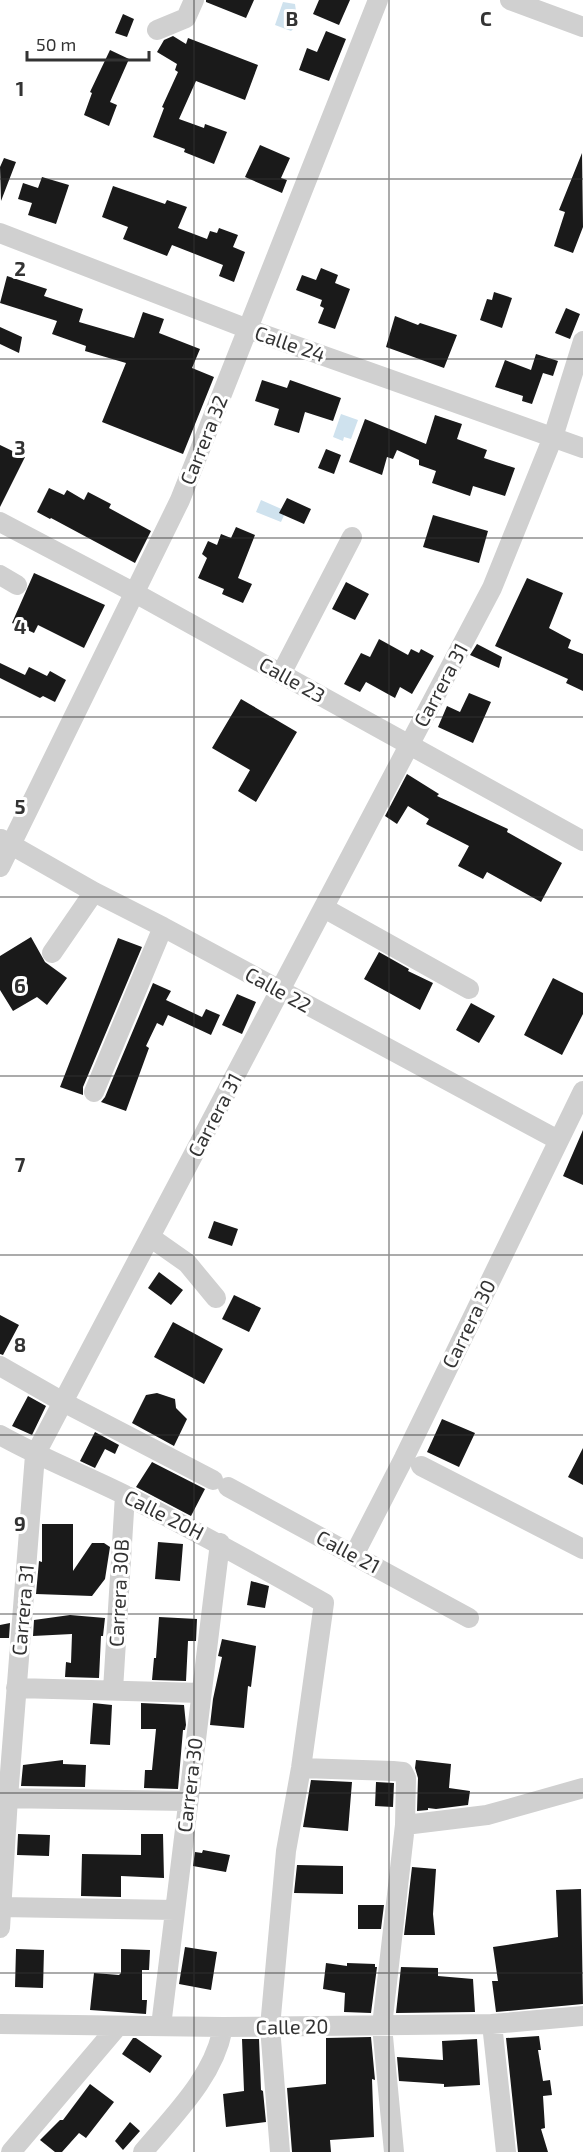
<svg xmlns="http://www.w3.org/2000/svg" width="583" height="2152" font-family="'Exo 2',sans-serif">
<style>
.water{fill:#cfe2ee}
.building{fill:#1a1a1a}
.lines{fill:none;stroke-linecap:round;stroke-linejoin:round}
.minor{stroke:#d0d0d0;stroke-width:20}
.grid{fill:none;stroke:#333;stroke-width:1.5;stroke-opacity:0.55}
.labels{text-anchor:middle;stroke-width:6;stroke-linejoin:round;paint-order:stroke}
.street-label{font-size:20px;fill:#333;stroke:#fff}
.grid-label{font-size:20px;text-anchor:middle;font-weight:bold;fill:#333;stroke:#fff;stroke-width:6;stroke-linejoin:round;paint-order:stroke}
</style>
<rect width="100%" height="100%" fill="#fff"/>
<path class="water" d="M 283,2 L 295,4 L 298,24 L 291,31 L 275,25 Z
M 341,414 L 358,420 L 351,439 L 344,437 L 343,441 L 333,437 Z
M 261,500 L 286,511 L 281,522 L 256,512 Z"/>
<path class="building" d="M 206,0 L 254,0 L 246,18 L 206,2 Z
M 319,0 L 350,0 L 339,25 L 313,14 Z
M 123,14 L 134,19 L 127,37 L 115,33 Z
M 326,31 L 346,39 L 329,81 L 299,70 L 307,48 L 317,52 Z
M 173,36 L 186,44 L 188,38 L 258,65 L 245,100 L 196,81 L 179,119 L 204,128 L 205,124 L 227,132 L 214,164 L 184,152 L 185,149 L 153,137 L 164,108 L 162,107 L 178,72 L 175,70 L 177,64 L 157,52 L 164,40 Z
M 110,50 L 129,59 L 110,102 L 117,105 L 109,126 L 84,115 L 92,93 L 90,92 Z
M 260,145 L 290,158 L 281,178 L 287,180 L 282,193 L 245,177 Z
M 582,153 L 583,227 L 573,253 L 554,246 L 565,212 L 559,210 Z
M 4,158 L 16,162 L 1,201 L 0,167 Z
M 42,177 L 69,185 L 56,224 L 28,215 L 32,203 L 18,199 L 23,183 L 38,188 Z
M 113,186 L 165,204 L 167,200 L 187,207 L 178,228 L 207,239 L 210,231 L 217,233 L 219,228 L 238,235 L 233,247 L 245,252 L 234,282 L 219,276 L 223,265 L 172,245 L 167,256 L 123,239 L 128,227 L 102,217 Z
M 321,268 L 338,275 L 335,283 L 350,289 L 335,329 L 318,323 L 324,308 L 320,306 L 322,300 L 296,290 L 302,275 L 316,280 Z
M 7,276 L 47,289 L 44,296 L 83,309 L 79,322 L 134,338 L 143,312 L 164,319 L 159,333 L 200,349 L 192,368 L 214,377 L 183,454 L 102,422 L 126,363 L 85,351 L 86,346 L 52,334 L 57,321 L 0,303 Z
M 494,292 L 512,298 L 502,328 L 480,320 L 487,299 L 492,300 Z
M 566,308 L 580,314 L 570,339 L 555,333 Z
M 395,316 L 418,325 L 420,323 L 457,335 L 444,368 L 386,347 Z
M 0,327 L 22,337 L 19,353 L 0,344 Z
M 536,354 L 558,361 L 553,376 L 543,373 L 532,404 L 522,401 L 523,396 L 495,387 L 505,360 L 531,370 Z
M 262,380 L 287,388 L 290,380 L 341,398 L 333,421 L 305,412 L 299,433 L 274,425 L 279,409 L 255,401 Z
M 435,415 L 462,424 L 457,439 L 487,450 L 484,458 L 515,468 L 505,496 L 473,486 L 470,496 L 432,483 L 436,471 L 419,465 L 419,460 L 397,450 L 393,459 L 387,457 L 382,475 L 349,462 L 365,419 L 426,444 Z
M 0,445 L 25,457 L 0,507 Z
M 326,449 L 341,455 L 334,474 L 318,468 Z
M 49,488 L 64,495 L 67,490 L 84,500 L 88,492 L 111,504 L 109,508 L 151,531 L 135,563 L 51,518 L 50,519 L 37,512 Z
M 287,498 L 311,509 L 304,524 L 279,513 Z
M 433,515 L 488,531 L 479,563 L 423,547 Z
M 236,527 L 255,535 L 238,578 L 252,584 L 243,603 L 222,594 L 224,589 L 198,578 L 207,558 L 202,554 L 208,541 L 217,545 L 221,534 L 231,538 Z
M 34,573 L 105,605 L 84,648 L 38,625 L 34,633 L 12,623 Z
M 527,578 L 563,593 L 549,628 L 571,640 L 568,648 L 583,654 L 583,691 L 566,683 L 568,679 L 495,646 Z
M 346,582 L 369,594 L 355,620 L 332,609 Z
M 379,639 L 408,655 L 411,649 L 419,653 L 421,649 L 434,656 L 412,694 L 400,687 L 395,698 L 366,682 L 360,692 L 344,684 L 361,653 L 370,657 Z
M 477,644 L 502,657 L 499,668 L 470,655 Z
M 0,663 L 25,675 L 29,667 L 47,676 L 50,671 L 66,680 L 55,702 L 43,696 L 40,698 L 0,678 Z
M 469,693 L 491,702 L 473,743 L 438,727 L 447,706 L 460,712 Z
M 241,699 L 297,732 L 256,802 L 238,791 L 250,770 L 212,748 Z
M 407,774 L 439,794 L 437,796 L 508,829 L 507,832 L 562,863 L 541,902 L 487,872 L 483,879 L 458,866 L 469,846 L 426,824 L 429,819 L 408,806 L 397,824 L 385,816 Z
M 31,937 L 45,962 L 67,978 L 47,1005 L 37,997 L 13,1011 L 0,990 L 0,956 Z
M 118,938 L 142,947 L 83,1087 L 83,1095 L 60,1087 Z
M 379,952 L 409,969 L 408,971 L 433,983 L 420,1010 L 364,979 Z
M 553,978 L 583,993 L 583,1014 L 562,1055 L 524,1035 Z
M 153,983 L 171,991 L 166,1000 L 202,1017 L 206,1009 L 220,1015 L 211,1035 L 168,1015 L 163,1026 L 157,1023 L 146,1046 L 149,1048 L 126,1111 L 101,1102 L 105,1097 Z
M 237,994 L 256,1002 L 242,1034 L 222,1025 Z
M 471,1003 L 495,1016 L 479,1043 L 456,1030 Z
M 583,1130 L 583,1185 L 563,1176 Z
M 214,1221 L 238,1229 L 232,1246 L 208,1238 Z
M 159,1272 L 183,1290 L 171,1305 L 148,1288 Z
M 234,1295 L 261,1308 L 249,1332 L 222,1319 Z
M 0,1315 L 19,1325 L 3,1355 L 0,1354 Z
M 173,1322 L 223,1349 L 204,1384 L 154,1357 Z
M 157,1393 L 175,1399 L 176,1408 L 187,1419 L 174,1446 L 132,1423 L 146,1395 Z
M 28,1396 L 46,1406 L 32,1435 L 12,1426 Z
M 442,1419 L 475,1433 L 459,1467 L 427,1452 Z
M 95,1432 L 119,1445 L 115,1454 L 105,1449 L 95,1468 L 80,1461 Z
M 583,1448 L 583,1485 L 568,1477 Z
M 152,1462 L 205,1489 L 191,1516 L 136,1487 Z
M 42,1524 L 73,1524 L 73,1571 L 92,1543 L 104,1543 L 110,1547 L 105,1579 L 92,1596 L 36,1594 L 39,1561 L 42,1562 Z
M 158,1542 L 183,1544 L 180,1581 L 155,1579 Z
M 251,1581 L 269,1586 L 265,1608 L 247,1605 Z
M 70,1615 L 105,1618 L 103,1636 L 101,1636 L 99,1678 L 65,1677 L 66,1662 L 71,1663 L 72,1634 L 33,1636 L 34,1620 Z
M 159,1617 L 197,1619 L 196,1641 L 188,1641 L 186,1681 L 152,1680 L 154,1658 L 156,1658 Z
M 10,1623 L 9,1638 L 0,1638 L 0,1625 Z
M 222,1639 L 256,1646 L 251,1687 L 248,1686 L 244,1728 L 210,1725 L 213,1699 L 222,1657 L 218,1656 Z
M 93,1703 L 112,1705 L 110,1745 L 90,1744 Z
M 141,1703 L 184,1705 L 186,1725 L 185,1730 L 183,1730 L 178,1789 L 144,1788 L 145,1770 L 152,1770 L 156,1729 L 141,1729 Z
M 63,1760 L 63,1764 L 86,1765 L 85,1787 L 21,1786 L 23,1765 Z
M 416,1760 L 451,1764 L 449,1788 L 470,1791 L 468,1805 L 436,1809 L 428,1808 L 428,1810 L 417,1811 L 418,1778 L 415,1768 Z
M 311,1780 L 352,1782 L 348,1831 L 303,1827 Z
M 376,1782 L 394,1783 L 393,1807 L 375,1806 Z
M 18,1834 L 50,1835 L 49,1856 L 17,1855 Z
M 141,1834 L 163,1834 L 164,1878 L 121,1876 L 121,1897 L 81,1896 L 82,1854 L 141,1855 Z
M 203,1850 L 230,1855 L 226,1872 L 193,1866 L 195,1852 L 202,1853 Z
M 297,1865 L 343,1866 L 343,1894 L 294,1893 Z
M 412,1867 L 436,1869 L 433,1914 L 435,1935 L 404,1935 Z
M 581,1889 L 583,2004 L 496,2012 L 492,1981 L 498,1981 L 493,1947 L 558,1937 L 556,1890 Z
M 358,1905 L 384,1905 L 381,1929 L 358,1929 Z
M 185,1947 L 217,1952 L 211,1990 L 179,1984 Z
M 16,1949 L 44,1950 L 43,1988 L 15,1987 Z
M 121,1949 L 150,1950 L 149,1970 L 142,1970 L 142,2000 L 147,2000 L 146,2014 L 90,2010 L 94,1973 L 119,1975 L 121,1973 Z
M 326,1963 L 347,1966 L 347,1963 L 375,1964 L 375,1967 L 377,1967 L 371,2013 L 344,2012 L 345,1993 L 323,1989 Z
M 401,1967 L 438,1968 L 438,1976 L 473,1979 L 475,2012 L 396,2013 Z
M 539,2036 L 541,2050 L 538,2050 L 543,2081 L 550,2080 L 552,2095 L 543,2096 L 545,2128 L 541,2129 L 548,2152 L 518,2152 L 506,2038 Z
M 371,2037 L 375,2080 L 372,2079 L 374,2137 L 330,2140 L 331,2152 L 292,2152 L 287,2088 L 326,2084 L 326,2038 Z
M 133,2038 L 136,2038 L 162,2056 L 150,2073 L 122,2054 Z
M 242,2039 L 259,2039 L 261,2090 L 263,2091 L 266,2122 L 226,2127 L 223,2094 L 244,2091 Z
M 477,2039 L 480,2085 L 444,2087 L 444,2084 L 399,2081 L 397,2057 L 443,2060 L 442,2041 Z
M 90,2084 L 114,2102 L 86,2138 L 79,2133 L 62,2152 L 55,2152 L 40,2140 L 60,2120 L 63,2120 Z
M 130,2122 L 140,2131 L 123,2150 L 115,2141 Z"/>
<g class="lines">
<path class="minor" d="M 510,0 L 583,27
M 157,30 L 186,18 L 194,0
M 0,233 L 248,329 L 583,448
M 0,522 L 135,593 L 583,841
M 0,575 L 17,585
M 281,674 L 352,537
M 1,839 L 94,892 L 163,927 L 558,1140
M 0,867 L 180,500 L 378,0
M 324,908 L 469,989
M 52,953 L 94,892
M 94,1092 L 163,927
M 150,1237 L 187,1263 L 216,1298
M 0,1366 L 63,1402 L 213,1480
M 0,1435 C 41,1458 85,1475 127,1496 C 194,1530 259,1566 324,1603 L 301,1768 L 286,1851 L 270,2027 L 280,2152
M 421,1466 L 583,1549
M 228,1487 L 469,1618
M 354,1555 L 404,1458 L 583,1091
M 16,1688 L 201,1693
M 113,1690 L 125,1495
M 301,1768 L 393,1771 L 403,1772 L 406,1778 L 405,1825 L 382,2026 L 394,2152
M 0,1798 L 188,1801
M 405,1825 L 487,1815 L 583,1788
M 1,1907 L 175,1910
M 0,1928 L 8,1798 L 35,1455 L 492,588 L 553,437 L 583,341
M 0,2024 L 223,2027 L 492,2024 L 583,2016
M 492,2024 L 506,2152
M 161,2026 L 220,1543
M 11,2152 L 118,2026
M 143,2152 C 173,2116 215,2076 223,2027"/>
</g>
<path class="grid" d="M 194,0 L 194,2152M 389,0 L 389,2152M 0,179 L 583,179M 0,359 L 583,359M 0,538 L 583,538M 0,717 L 583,717M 0,897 L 583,897M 0,1076 L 583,1076M 0,1255 L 583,1255M 0,1435 L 583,1435M 0,1614 L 583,1614M 0,1793 L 583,1793M 0,1973 L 583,1973"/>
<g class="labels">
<g class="street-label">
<text transform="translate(290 344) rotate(19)" y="7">Calle 24</text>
<text transform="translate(204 440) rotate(-68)" y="7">Carrera 32</text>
<text transform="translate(292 680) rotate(29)" y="7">Calle 23</text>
<text transform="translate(441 685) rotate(-62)" y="7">Carrera 31</text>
<text transform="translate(278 990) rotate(29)" y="7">Calle 22</text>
<text transform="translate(215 1115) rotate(-62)" y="7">Carrera 31</text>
<text transform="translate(469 1324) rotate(-64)" y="7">Carrera 30</text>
<text transform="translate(164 1515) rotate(27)" y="7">Calle 20H</text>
<text transform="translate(348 1552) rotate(28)" y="7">Calle 21</text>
<text transform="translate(119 1593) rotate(-87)" y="7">Carrera 30B</text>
<text transform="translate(23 1610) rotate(-85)" y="7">Carrera 31</text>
<text transform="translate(190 1785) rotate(-83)" y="7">Carrera 30</text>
<text transform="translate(292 2027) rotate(-1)" y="7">Calle 20</text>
</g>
</g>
<g class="grid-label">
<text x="292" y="26">B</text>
<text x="486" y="26">C</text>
<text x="20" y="96">1</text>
<text x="20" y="276">2</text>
<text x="20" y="455">3</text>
<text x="20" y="634">4</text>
<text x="20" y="814">5</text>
<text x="20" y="993">6</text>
<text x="20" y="1172">7</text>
<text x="20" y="1352">8</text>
<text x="20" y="1531">9</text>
</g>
<path d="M27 51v9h122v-9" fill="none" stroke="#333333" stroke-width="3"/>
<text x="36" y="51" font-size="18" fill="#333333" stroke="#ffffff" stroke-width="4.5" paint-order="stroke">50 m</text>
</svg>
